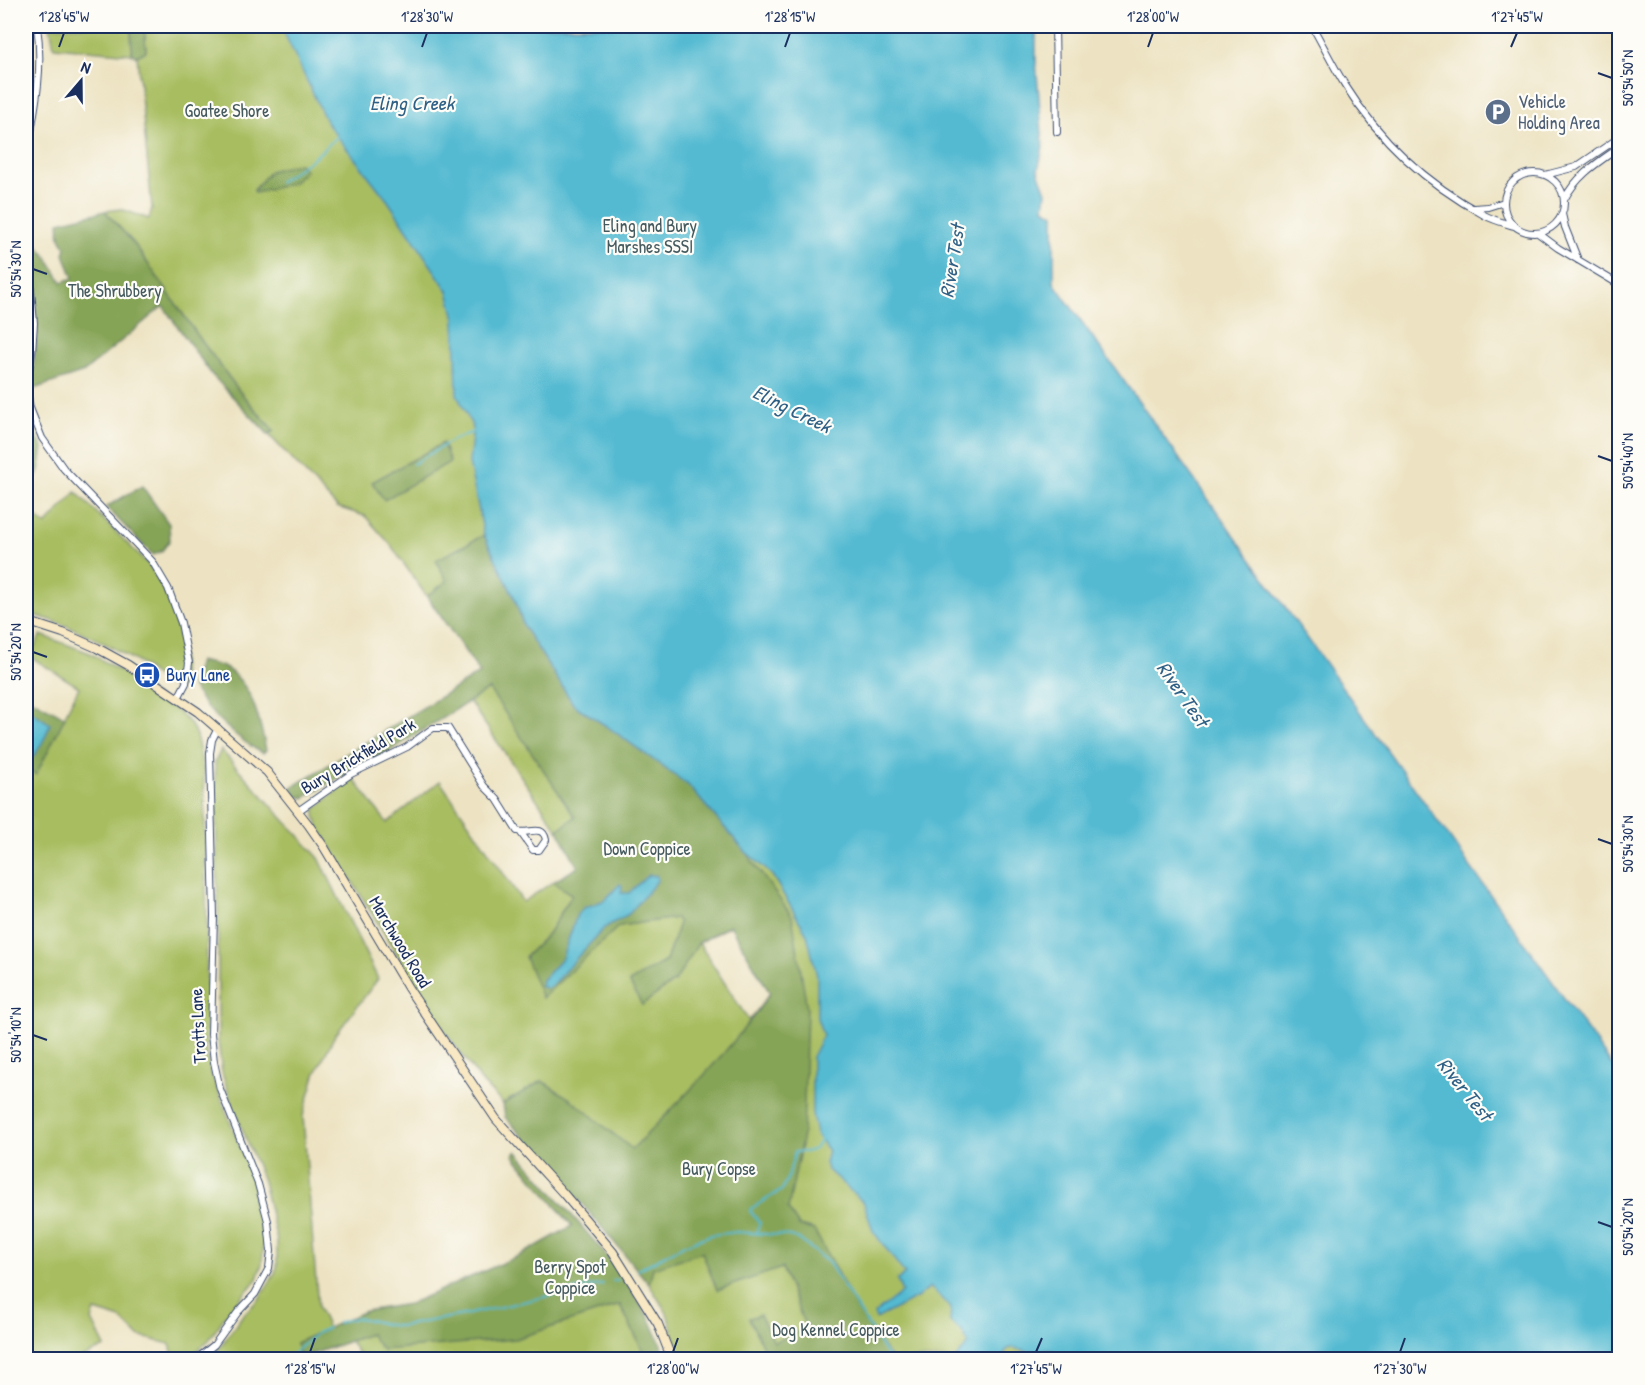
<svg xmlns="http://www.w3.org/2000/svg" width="1645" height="1385" font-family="'Patrick Hand',sans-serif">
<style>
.green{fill:#a8bd61;stroke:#627660;stroke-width:1.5;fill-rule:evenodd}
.forest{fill:#86a457;stroke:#506a5a;stroke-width:1.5}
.water{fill:#53bad1;stroke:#377498;stroke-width:1.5}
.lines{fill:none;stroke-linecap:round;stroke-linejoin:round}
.stream{stroke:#53bad1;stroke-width:2}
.street-casing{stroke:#3a4a6d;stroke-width:8}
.secondary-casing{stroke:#3a4a6d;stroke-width:10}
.street{stroke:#fff;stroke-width:6}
.secondary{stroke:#f8e8c3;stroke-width:8}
.ticks{fill:none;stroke:#1b2f5e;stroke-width:2}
.labels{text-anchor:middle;stroke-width:4.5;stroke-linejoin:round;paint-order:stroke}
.service-label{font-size:18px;fill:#4e5e75;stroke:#fdfcf7;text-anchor:start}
.park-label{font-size:18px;fill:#455a5f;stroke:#fdfcf7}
.transit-label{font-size:18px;fill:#164399;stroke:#fdfcf7;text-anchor:start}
.street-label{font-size:18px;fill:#1b2f5e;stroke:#fdfcf7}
.water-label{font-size:20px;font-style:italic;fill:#2f6086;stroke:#fdfcf7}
.neatline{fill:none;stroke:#1b2f5e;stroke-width:2}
.ticks-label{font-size:15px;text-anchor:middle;fill:#1b2f5e}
</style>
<rect width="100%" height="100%" fill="#fdfcf7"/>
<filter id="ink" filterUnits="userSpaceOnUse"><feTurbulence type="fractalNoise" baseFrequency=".0167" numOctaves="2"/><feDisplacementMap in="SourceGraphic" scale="12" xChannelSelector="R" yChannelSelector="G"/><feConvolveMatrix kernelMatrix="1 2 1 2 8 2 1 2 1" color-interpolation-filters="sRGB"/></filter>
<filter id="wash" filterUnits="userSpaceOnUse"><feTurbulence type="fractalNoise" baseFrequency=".008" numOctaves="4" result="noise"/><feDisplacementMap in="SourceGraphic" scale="24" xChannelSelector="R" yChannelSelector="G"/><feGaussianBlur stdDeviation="1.35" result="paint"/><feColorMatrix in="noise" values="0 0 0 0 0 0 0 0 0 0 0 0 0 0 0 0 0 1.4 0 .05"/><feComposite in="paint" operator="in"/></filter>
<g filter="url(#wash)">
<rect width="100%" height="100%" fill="#ede3c2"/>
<path class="green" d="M 50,26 L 131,26 L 132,54 L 54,47 Z
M 144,26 L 963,26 L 959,62 L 1490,1359 L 826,1359 L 774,1343 L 749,1318 L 769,1359 L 681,1359 L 667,1313 L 649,1284 L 565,1181 L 542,1081 L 503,1104 L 481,1081 L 442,1027 L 319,828 L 315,816 L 315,809 L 353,778 L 387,823 L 440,781 L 523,902 L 553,882 L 572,895 L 548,934 L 525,957 L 604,928 L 676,918 L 491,688 L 390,544 L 365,516 L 337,507 L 268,434 L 274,431 L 240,392 L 203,343 L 135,245 L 105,211 L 121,209 L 149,219 L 152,208 L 137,56 L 146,51 ZM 679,924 L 676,980 L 642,1005 L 630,982 L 666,961 ZM 731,925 L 770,993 L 749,1021 L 699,943 Z
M 76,492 L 148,564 C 174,599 185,643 182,687 L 175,689 C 162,683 150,670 137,662 C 103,641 64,622 26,613 L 26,528 L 33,515 L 46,525 Z
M 41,635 L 90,653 L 125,674 L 177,711 L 190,723 L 196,735 L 204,772 L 207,939 L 206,1052 L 211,1073 L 254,1182 L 253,1202 L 260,1220 L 264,1241 L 262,1264 L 257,1279 L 226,1315 L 209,1340 L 191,1357 L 174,1359 L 170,1344 L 138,1336 L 121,1319 L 95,1311 L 92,1320 L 105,1347 L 79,1359 L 26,1359 L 26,769 L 36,774 L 79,687 L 29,656 Z
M 489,688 L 576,818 L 558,830 L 469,701 Z
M 221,750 L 319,858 L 378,979 L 334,1037 L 315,1075 L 303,1116 L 318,1307 L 328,1328 L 296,1343 L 300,1359 L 206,1360 L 218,1356 L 218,1350 L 242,1316 L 259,1299 L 274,1275 L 277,1267 L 277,1241 L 263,1181 L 234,1109 L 222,1073 L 218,1040 L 218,921 L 215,762 Z
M 620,1305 L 647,1359 L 361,1359 L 350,1341 L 370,1334 L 568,1321 Z"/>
<path class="forest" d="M 131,26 L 144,26 L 146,51 L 137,56 L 132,54 Z
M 297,164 L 300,164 L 306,171 L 292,183 L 255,193 L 254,190 L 270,171 Z
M 105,211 L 135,245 L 203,343 L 240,392 L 274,431 L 268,434 L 212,375 L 163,306 L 84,372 L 31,390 L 37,332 L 30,238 L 47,257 L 62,282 L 73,278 L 64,254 L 66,247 C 56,235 61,234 59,222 Z
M 32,430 L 43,448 C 40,460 41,476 30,482 L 26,478 L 26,452 L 29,451 L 32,444 Z
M 443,443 L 450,462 L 384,500 L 372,482 Z
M 142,486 L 169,524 L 170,540 L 162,551 L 153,555 L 106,507 Z
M 484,535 L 515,599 L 524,627 L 574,705 L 611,729 L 688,785 L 744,850 L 792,916 L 807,1008 L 803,1135 L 788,1209 L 799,1226 L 814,1230 L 855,1305 L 891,1359 L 769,1359 L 749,1318 L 760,1315 L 774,1342 L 806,1328 L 782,1268 L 717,1290 L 702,1252 L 653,1268 L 649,1284 L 557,1174 L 505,1117 L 503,1104 L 542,1081 L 572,1100 L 632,1149 C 681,1100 731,1051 770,993 L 730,925 L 699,942 L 676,980 L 642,1005 L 629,982 L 666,961 L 679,923 L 676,918 L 619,926 L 542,998 L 525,957 L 548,934 L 572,895 L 553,882 L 578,867 L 558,830 L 575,817 L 489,689 L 391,750 L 354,769 L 304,798 L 296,796 L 292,787 L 480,673 L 427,596 L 447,581 L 436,560 Z
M 199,661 C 207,663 216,664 223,667 C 252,681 260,721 266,750 L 263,753 C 240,742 204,709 192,686 Z
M 29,698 L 65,717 L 36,775 L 26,769 L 26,704 Z
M 517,1151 L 618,1269 L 650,1319 L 667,1359 L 647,1359 L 620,1305 L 515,1339 L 382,1350 L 370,1334 L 301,1358 L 296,1343 L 365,1311 L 409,1304 L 523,1254 L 572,1226 L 513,1155 Z"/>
<path class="water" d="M 281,26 L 1036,26 L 1036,62 L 1043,146 L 1038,171 L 1046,192 L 1044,208 L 1054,214 L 1054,283 L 1619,1075 L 1619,1359 L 1174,1360 L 1158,1358 L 1147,1360 L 1062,1360 C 1053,1343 1042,1353 1028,1351 C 1016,1350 1006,1341 1003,1359 L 955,1359 L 969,1344 L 962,1332 L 950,1322 L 951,1308 L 930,1287 L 918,1297 L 876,1319 L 874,1314 L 902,1292 L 897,1280 L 905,1274 L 873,1231 L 864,1203 L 827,1169 L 825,1163 L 828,1151 L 816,1134 L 812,1113 L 812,1057 L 823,1035 L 817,1018 L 817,976 L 807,934 L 772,875 L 744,850 L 688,785 L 611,729 L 574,705 L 524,627 L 515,599 L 484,535 L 469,463 L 473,428 L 457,394 L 455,318 L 448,291 L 388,201 L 327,123 Z
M 26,711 L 34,713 L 50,724 C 46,737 37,756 26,763 Z
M 648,875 L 657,876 L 657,881 L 629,914 L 604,928 L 552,985 L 548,988 L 541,987 L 542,980 L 562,958 L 577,915 L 584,908 L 605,900 L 620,884 L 622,886 L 621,893 L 629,893 Z"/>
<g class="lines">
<path class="stream" d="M 279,182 L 315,157 L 338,136
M 413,464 L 453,440 L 473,432
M 756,1233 L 760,1223 L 750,1211 L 752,1208 L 782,1190 L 788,1177 L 795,1152 L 805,1152 L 815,1149 L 821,1139
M 638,1270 L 684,1245 L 711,1235 L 737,1232 L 791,1236 L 800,1240 L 829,1263 L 890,1360
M 613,1281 L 618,1280
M 338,1323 C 365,1311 377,1327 402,1326 L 469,1314 L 603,1284
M 286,1360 L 317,1333 L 328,1328"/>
</g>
</g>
<g filter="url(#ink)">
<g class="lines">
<defs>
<path id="street" d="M 1055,26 L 1057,132
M 1312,26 C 1323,45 1333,66 1345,85 C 1380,141 1427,184 1484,215 C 1493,220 1504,223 1514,226
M 26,159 C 34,114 44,71 37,26
M1504 203a30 30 0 1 1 60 0a30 30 0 1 1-60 0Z
M 1545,175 L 1576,167 L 1620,137
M 1564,200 C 1577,175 1597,163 1620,147
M 1474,208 L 1488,207 L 1504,202
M 1562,214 L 1565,227 L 1578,260
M 1538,233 L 1558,248 L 1620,285
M 26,238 L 34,323 L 32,352 L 26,385 L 30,408 L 42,438 L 64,469 L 152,561 L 168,588 L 181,623 L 189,663 L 186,683 L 178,698
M 298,811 L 351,774 L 407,747 L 433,728 L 448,728 L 484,786 L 497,799 L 517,831 C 528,835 543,823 546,840 L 539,850 L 533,850 L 521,833
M 195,1360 L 214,1345 L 238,1312 L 255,1294 L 269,1268 L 271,1251 L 268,1221 L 258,1184 L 220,1089 L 214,1062 L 211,1034 L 214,916 L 210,753 L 212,740 L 218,728"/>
<path id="secondary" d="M 26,621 L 63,633 L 97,648 L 128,665 L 198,712 L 267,772 L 308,824 L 324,847 L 408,988 L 496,1119 L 563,1193 L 613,1252 L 658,1324 L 672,1360"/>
</defs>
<use href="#street" class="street-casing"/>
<use href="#secondary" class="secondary-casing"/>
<use href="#street" class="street"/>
<use href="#secondary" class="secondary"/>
</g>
</g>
<path class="ticks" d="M 59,47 L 64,33M 422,47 L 427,33M 785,47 L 790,33M 1148,47 L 1153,33M 1511,47 L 1517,33M 1598,73 L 1612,78M 33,269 L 47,274M 1598,456 L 1612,461M 33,652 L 47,657M 1598,839 L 1612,844M 33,1035 L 47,1040M 1598,1222 L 1612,1227M 310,1352 L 315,1338M 673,1352 L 678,1338M 1036,1352 L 1042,1338M 1400,1352 L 1405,1338"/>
<defs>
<symbol id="parking-disc" viewBox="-11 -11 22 22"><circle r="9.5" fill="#5c6f8a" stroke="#fdfcf7"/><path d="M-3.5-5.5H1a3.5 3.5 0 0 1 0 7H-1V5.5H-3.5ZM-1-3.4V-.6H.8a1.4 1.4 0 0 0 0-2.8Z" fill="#fff"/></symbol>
<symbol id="bus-disc" viewBox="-11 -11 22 22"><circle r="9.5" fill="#1a4fb4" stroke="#fdfcf7"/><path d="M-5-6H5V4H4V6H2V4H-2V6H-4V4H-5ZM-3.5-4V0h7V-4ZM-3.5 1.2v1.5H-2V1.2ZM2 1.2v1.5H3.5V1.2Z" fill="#fff"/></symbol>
</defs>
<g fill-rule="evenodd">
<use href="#parking-disc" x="1483" y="97" width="30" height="30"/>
<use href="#bus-disc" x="132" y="660" width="30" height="30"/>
</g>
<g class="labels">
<g class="service-label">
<text x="1518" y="108">Vehicle<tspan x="1518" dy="21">Holding Area</tspan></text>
</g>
<g class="park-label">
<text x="227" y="117">Goatee Shore</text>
<text x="650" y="232">Eling and Bury<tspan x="650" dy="21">Marshes SSSI</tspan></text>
<text x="115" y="297">The Shrubbery</text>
<text x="647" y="855">Down Coppice</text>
<text x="719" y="1175">Bury Copse</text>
<text x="570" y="1273">Berry Spot<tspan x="570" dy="21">Coppice</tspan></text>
<text x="836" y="1336">Dog Kennel Coppice</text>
</g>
<g class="transit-label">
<text x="166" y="681">Bury Lane</text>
</g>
<g class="street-label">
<text transform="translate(358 756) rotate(-31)" y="6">Bury Brickfield Park</text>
<text transform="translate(400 942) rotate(59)" y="6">Marchwood Road</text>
<text transform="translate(198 1026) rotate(-93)" y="6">Trotts Lane</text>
</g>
<g class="water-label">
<text x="412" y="110">Eling Creek</text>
<text transform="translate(952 261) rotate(-81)" y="7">River Test</text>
<text transform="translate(792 409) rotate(26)" y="7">Eling Creek</text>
<text transform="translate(1183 694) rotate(55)" y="7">River Test</text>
<text transform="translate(1465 1089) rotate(51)" y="7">River Test</text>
</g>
</g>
<rect width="1645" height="1385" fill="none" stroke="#fdfcf7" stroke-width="66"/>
<g transform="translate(81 81) rotate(20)" stroke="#fdfcf7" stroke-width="4.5" paint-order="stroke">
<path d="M0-4.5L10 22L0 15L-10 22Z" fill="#1b2f5e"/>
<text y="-9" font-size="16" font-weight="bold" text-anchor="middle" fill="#1b2f5e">N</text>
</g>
<rect x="33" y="33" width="1579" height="1319" class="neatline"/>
<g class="ticks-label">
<text x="64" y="22">1°28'45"W</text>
<text x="427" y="22">1°28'30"W</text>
<text x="790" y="22">1°28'15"W</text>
<text x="1153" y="22">1°28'00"W</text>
<text x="1517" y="22">1°27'45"W</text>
<text transform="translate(1628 78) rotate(-90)" y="5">50°54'50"N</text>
<text transform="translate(16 269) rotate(-90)" y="5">50°54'30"N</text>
<text transform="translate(1628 461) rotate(-90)" y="5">50°54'40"N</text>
<text transform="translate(16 652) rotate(-90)" y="5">50°54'20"N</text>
<text transform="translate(1628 844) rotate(-90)" y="5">50°54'30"N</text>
<text transform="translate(16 1035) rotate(-90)" y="5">50°54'10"N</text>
<text transform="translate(1628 1227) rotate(-90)" y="5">50°54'20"N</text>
<text x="310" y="1374">1°28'15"W</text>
<text x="673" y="1374">1°28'00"W</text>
<text x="1036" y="1374">1°27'45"W</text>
<text x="1400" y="1374">1°27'30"W</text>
</g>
</svg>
